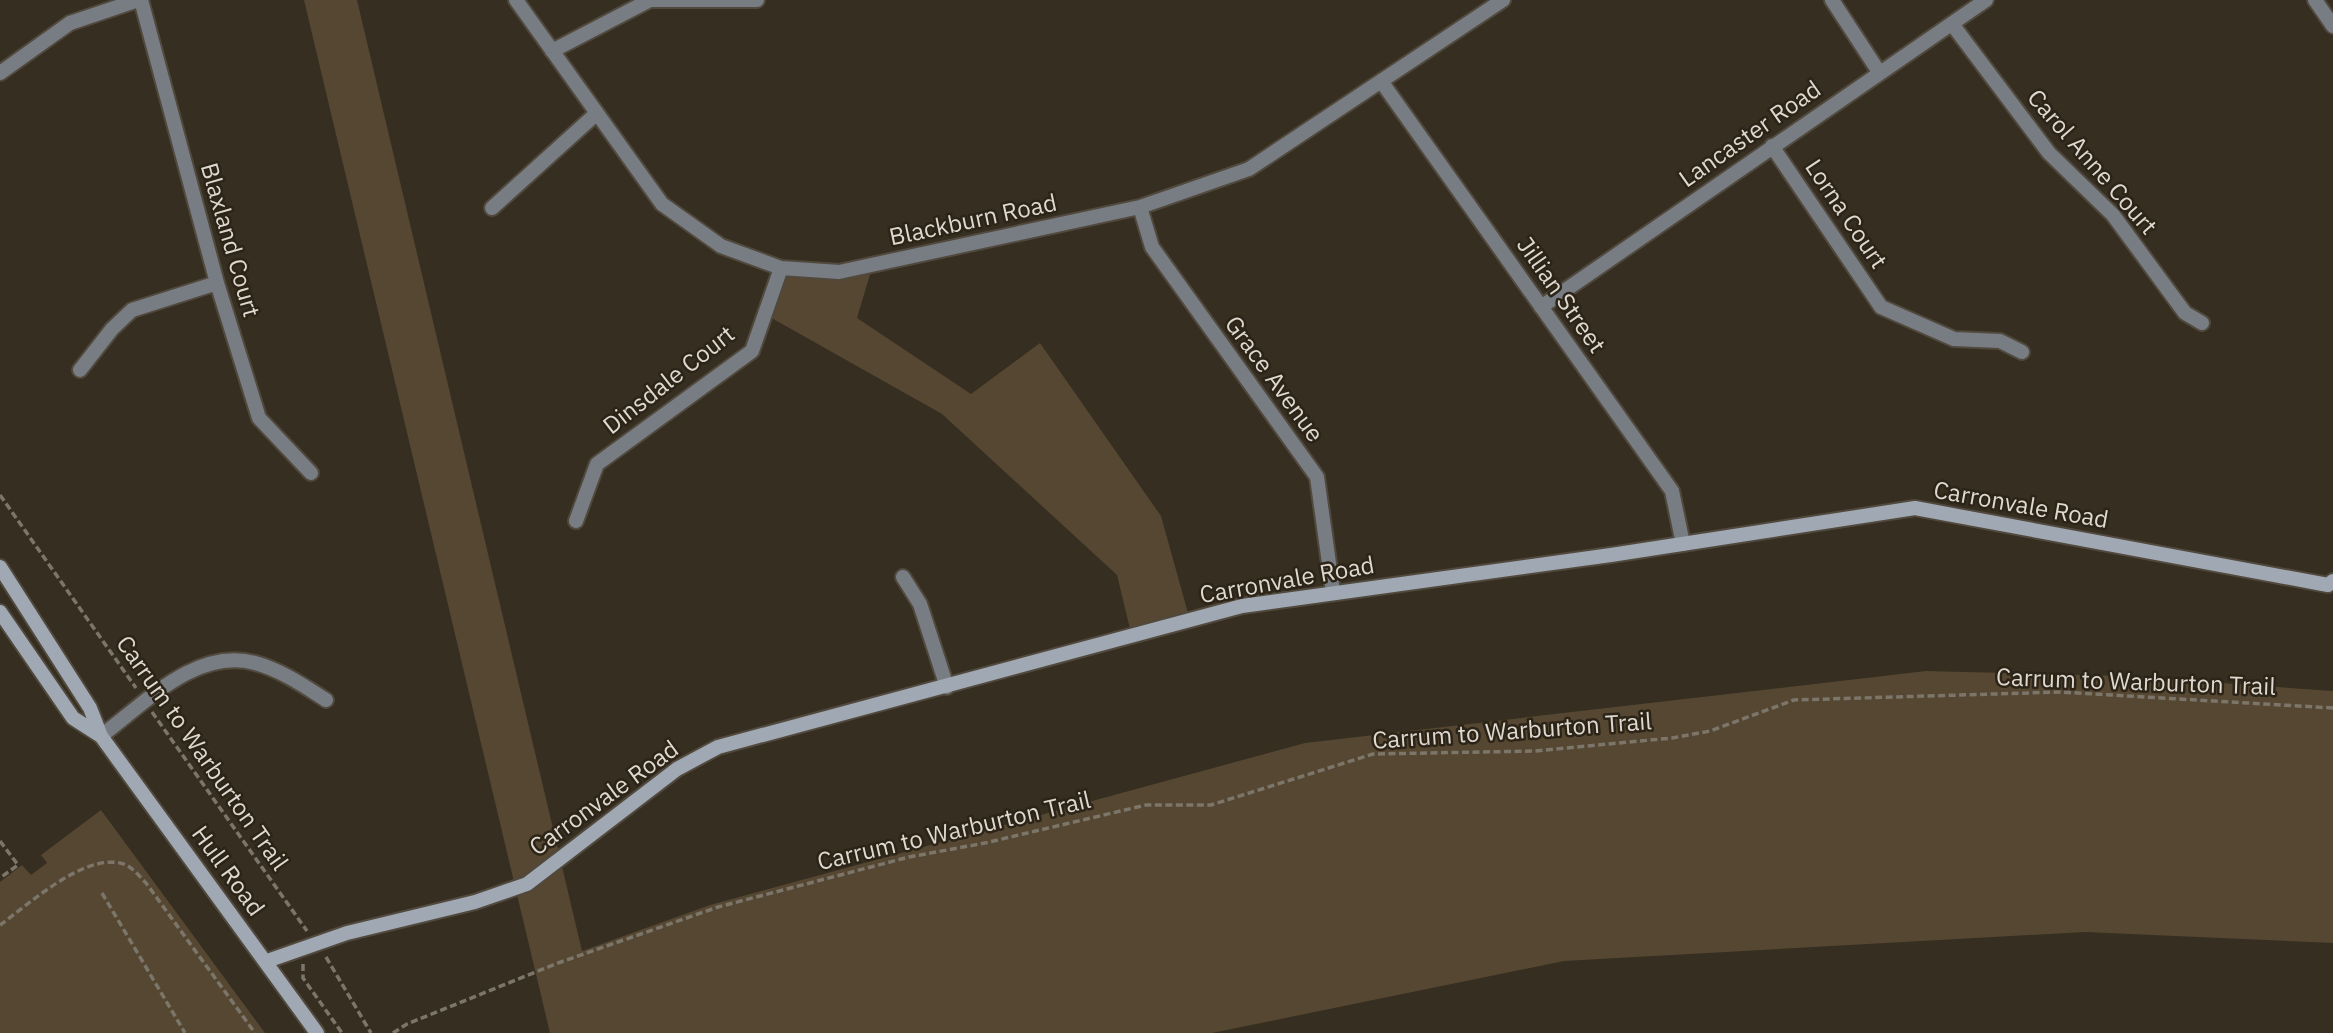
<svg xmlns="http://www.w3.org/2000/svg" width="2333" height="1033" font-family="'IBM Plex Sans',sans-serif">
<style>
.green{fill:#554731}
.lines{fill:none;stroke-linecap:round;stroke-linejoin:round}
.street-casing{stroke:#51493d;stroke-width:18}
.secondary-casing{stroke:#51493d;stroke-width:18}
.path{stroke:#7c756a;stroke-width:3.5;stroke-dasharray:7 3.5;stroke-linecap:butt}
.street{stroke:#777d83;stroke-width:14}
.secondary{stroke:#a0a9b3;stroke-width:14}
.labels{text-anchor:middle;stroke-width:5;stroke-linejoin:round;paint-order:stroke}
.street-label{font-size:24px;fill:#ded8d0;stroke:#2c2417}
</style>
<rect width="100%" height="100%" fill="#362e21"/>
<path class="green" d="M 304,0 L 357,0 L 582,951 L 710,905 L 1305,743 L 1926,671 L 2124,676 L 2333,691 L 2333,943 L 2085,932 L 1564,961 L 1212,1033 L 550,1033 Z
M 783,271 L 871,271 L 857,318 L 971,394 L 1040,343 L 1161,516 L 1188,613 L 1130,629 L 1117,575 L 942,414 L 768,316 Z
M 101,810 L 265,1033 L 0,1033 L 0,882 L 22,865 L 31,875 L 47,863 L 41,855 Z"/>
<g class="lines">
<defs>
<path id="street" d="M 141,0 L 217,283 L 259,418 L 311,473
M 516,0 L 662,204 L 721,246 L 781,268 L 839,272 L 1140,207 L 1249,169 L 1503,0
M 653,0 L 757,0
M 1832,0 L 1879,72
M 2315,0 L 2333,26
M 1952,24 L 2049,153 L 2113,215 L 2185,313 L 2202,323
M 552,51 L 650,0
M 0,73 L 70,23 L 138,0
M 1381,81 L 1672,491 L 1683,544
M 1772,146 L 1881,307 L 1954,339 L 2000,341 L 2022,352
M 1140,207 L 1152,247 L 1317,477 L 1333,592
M 492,208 L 597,113
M 1541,307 L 1986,0
M 80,370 L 112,329 L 132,310 L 217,283
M 576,521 L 597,464 L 752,351 L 781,268
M 903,577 L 920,604 L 947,687
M 101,736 C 144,704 196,647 255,663 C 281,670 304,686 326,700"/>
<path id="secondary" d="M 0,567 L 90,708 L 101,736 L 317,1033
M 0,612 L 73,718 L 101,736
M 267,961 L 347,933 L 475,902 L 527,884 L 677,769 L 718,747 L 1242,606 L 1611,555 L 1915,508 L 2328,585 L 2333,581"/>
</defs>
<use href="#street" class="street-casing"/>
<use href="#secondary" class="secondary-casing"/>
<path class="path" d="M 0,495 L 136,688
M 152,712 L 307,931
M 0,841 L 18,865 L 0,878
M 102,893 L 185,1033
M 0,925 C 29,904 82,855 120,863 C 131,865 138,875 146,883 L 255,1033
M 326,957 L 371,1033
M 303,964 L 303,978 L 342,1033
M 393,1033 L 407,1024 L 558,963 L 718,907 L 909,857 L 985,843 L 1146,805 L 1211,805 L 1373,754 L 1535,751 L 1672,738 L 1710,731 L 1794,700 L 2060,692 L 2333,708"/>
<use href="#street" class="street"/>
<use href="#secondary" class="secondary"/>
</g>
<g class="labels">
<g class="street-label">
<text transform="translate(1750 134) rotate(-35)" y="8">Lancaster Road</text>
<text transform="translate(2092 162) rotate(49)" y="8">Carol Anne Court</text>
<text transform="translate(1846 214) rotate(56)" y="8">Lorna Court</text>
<text transform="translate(973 220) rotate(-12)" y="8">Blackburn Road</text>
<text transform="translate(230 240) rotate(74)" y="8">Blaxland Court</text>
<text transform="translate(1561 295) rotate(55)" y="8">Jillian Street</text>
<text transform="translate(1274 379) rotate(54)" y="8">Grace Avenue</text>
<text transform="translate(669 380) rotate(-38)" y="8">Dinsdale Court</text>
<text transform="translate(2021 505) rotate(10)" y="8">Carronvale Road</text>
<text transform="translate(1287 580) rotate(-10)" y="8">Carronvale Road</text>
<text transform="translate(2136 682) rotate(2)" y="8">Carrum to Warburton Trail</text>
<text transform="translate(1512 731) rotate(-4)" y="8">Carrum to Warburton Trail</text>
<text transform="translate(202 753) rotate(55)" y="8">Carrum to Warburton Trail</text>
<text transform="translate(604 798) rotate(-36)" y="8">Carronvale Road</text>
<text transform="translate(954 831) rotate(-13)" y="8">Carrum to Warburton Trail</text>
<text transform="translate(228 871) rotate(54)" y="8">Hull Road</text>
</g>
</g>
</svg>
